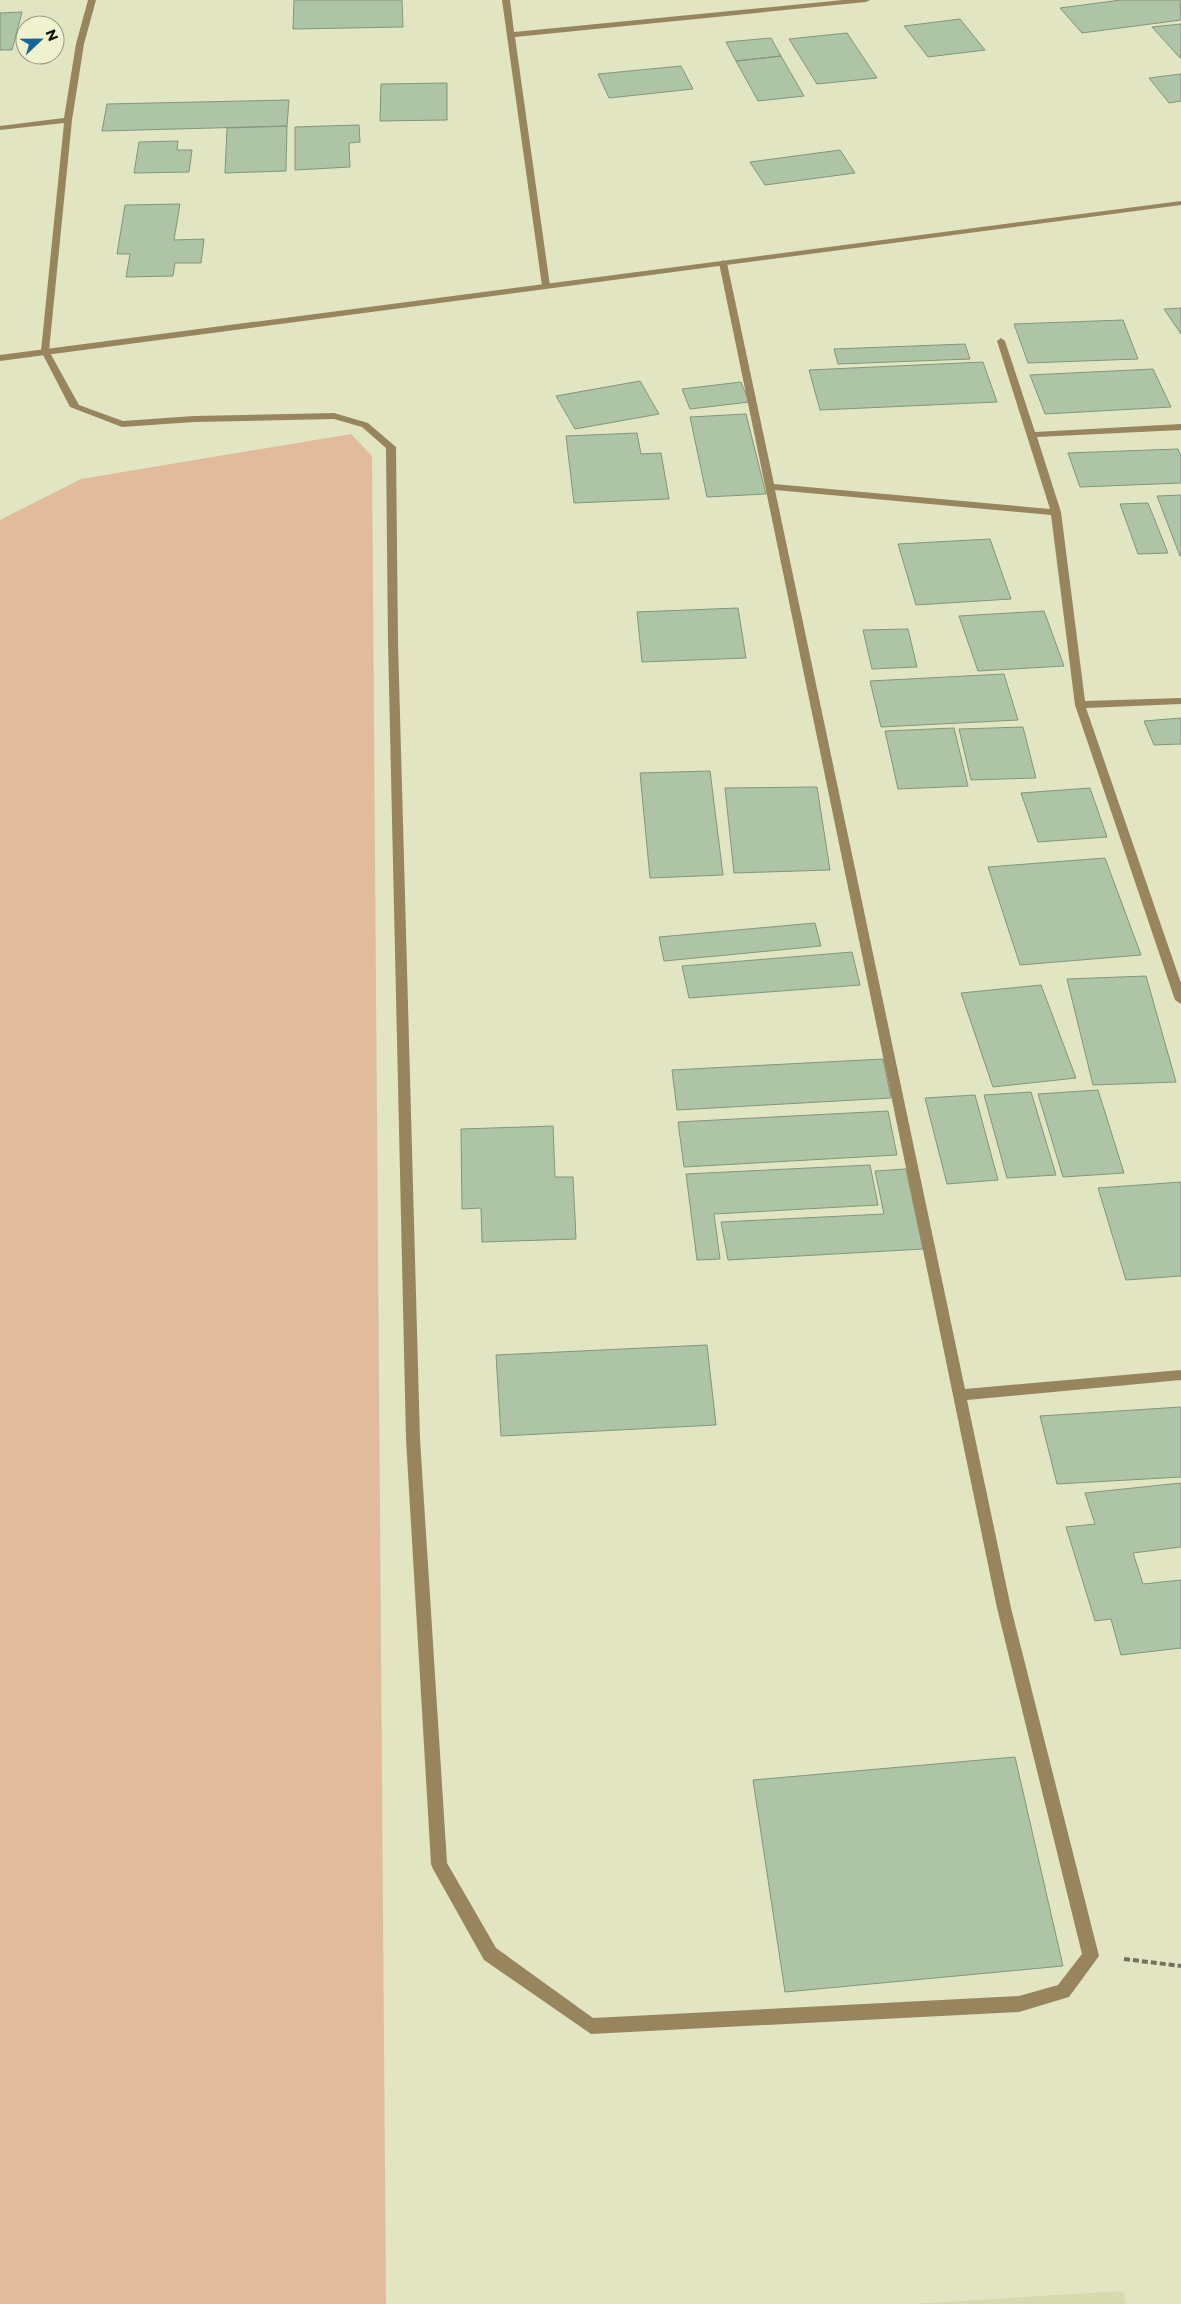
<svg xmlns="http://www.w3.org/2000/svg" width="1181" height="2304" font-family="Montserrat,sans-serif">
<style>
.built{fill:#d6daaf}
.green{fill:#e2bb9d}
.building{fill:#aec4a7;stroke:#81967a}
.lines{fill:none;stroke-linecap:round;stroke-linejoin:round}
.path{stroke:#70725c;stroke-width:4;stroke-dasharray:6 3;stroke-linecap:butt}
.minor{fill:#98855d;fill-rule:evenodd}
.tertiary{fill:#98855d;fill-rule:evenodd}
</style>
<rect width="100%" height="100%" fill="#e2e5c2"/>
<path class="built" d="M 1123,2291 L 1126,2304 L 913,2304 Z"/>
<path class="green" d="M 351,434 L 372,456 L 386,2304 L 0,2304 L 0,520 L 81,479 Z"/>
<path class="building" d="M 294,0 L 402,0 L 403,27 L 293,29 Z
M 1121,0 L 1180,0 L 1181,20 L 1082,33 L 1060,8 Z
M 22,12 L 12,50 L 0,50 L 0,13 Z
M 960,19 L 985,50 L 928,57 L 904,26 Z
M 1181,24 L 1181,59 L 1152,27 Z
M 847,33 L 877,78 L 817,84 L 789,39 Z
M 771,38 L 781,56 L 736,61 L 726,42 Z
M 781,56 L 804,96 L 758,101 L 736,61 Z
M 681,66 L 693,89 L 609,98 L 598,74 Z
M 1181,74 L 1181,101 L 1169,103 L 1149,78 Z
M 447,83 L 447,120 L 380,121 L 381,84 Z
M 289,100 L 287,126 L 102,131 L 107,104 Z
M 359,125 L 360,142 L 349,143 L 350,167 L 295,170 L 295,127 Z
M 287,126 L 286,171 L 225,173 L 227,128 Z
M 178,141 L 177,150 L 192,150 L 189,172 L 134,173 L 139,142 Z
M 840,150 L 855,173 L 765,185 L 750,162 Z
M 180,204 L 174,240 L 204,239 L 201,263 L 175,263 L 173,276 L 126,277 L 130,254 L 117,254 L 125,205 Z
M 1181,308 L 1181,334 L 1164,309 Z
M 1123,320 L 1138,359 L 1028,363 L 1014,324 Z
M 965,344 L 970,359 L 838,364 L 834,349 Z
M 983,362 L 997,402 L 820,410 L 809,370 Z
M 1153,369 L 1171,407 L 1045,414 L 1030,375 Z
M 640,381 L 659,414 L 575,429 L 556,396 Z
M 741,382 L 749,402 L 690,409 L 682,389 Z
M 746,414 L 766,494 L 707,497 L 690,417 Z
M 637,433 L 641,454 L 661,453 L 669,499 L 574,503 L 566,436 Z
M 1178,449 L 1181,457 L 1181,483 L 1080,487 L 1068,453 Z
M 1181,495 L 1181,556 L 1180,556 L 1157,496 Z
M 1148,503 L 1168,553 L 1138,554 L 1120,504 Z
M 990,539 L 1011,599 L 916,605 L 898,544 Z
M 738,608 L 746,658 L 642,662 L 637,612 Z
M 1044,611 L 1064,666 L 978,671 L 959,616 Z
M 908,629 L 917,667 L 872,669 L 863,630 Z
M 1004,674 L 1018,720 L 881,727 L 870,681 Z
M 1181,718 L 1181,744 L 1154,745 L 1144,721 Z
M 1023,727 L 1036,778 L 971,780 L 959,729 Z
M 954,728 L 968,786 L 898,789 L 885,731 Z
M 710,771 L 723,875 L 650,878 L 640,773 Z
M 817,787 L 830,870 L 734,873 L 725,788 Z
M 1090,788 L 1107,837 L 1038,842 L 1021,793 Z
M 1105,858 L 1141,955 L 1020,965 L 988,867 Z
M 815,923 L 821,946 L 664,961 L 659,937 Z
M 852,952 L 860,985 L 689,998 L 682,966 Z
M 1146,976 L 1176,1082 L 1093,1085 L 1067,979 Z
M 1041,985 L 1076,1078 L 993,1087 L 961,993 Z
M 883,1059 L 891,1098 L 677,1110 L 672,1070 Z
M 1098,1090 L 1124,1173 L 1063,1177 L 1038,1094 Z
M 1031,1092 L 1056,1175 L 1007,1178 L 984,1095 Z
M 975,1095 L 998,1180 L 947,1184 L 925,1098 Z
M 888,1111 L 897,1155 L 684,1167 L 678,1122 Z
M 553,1126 L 555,1177 L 573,1177 L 576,1239 L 482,1242 L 481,1208 L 462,1209 L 461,1129 Z
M 870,1165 L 878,1205 L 714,1214 L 720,1259 L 697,1260 L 686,1174 Z
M 906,1169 L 923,1249 L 728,1260 L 721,1222 L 884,1214 L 875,1171 Z
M 1181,1182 L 1181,1276 L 1126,1280 L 1098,1188 Z
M 707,1345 L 716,1425 L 501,1436 L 496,1355 Z
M 1181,1407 L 1181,1477 L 1057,1484 L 1040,1416 Z
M 1181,1483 L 1181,1547 L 1133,1553 L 1143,1584 L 1181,1580 L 1181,1648 L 1121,1655 L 1111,1619 L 1095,1621 L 1066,1527 L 1095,1524 L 1085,1493 Z
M 1015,1757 L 1063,1966 L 785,1992 L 753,1780 Z"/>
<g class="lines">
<path class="path" d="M 1124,1959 L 1181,1966"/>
<path class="minor" d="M 88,0 L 96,0 L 84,44 L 72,120 L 49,351 L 79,405 L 123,421 L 194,416 L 334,413 L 368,423 L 396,447 L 398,642 L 420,1439 L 447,1863 L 496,1948 L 593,2018 L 1019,1996 L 1058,1985 L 1082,1954 L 997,1608 L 719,263 L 723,260 L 727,263 L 774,484 L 1050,509 L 997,341 L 1001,338 L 1005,341 L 1035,432 L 1181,424 L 1181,430 L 1037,437 L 1061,512 L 1085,701 L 1181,698 L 1181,704 L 1086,708 L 1181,983 L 1181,1004 L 1175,1000 L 1075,705 L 1051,515 L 775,490 L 965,1389 L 1181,1370 L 1181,1380 L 967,1400 L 1011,1608 L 1099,1956 L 1069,1997 L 1019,2012 L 591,2034 L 484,1960 L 433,1869 L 431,1864 L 406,1439 L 388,642 L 386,448 L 362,427 L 334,419 L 194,422 L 122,427 L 70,407 L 41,351 L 64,123 L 0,130 L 0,126 L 64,118 L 76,44 Z
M 502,0 L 510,0 L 514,32 L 843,0 L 870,0 L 866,2 L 515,37 L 550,286 L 546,289 L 542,286 Z"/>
<path class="tertiary" d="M 1181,201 L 1181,205 L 0,361 L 0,355 Z"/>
</g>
<g transform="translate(40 40) rotate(68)"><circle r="24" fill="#eff2ce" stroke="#95987e"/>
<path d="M0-4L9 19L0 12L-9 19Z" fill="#166598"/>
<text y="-8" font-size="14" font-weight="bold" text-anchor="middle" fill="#0f1005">N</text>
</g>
</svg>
